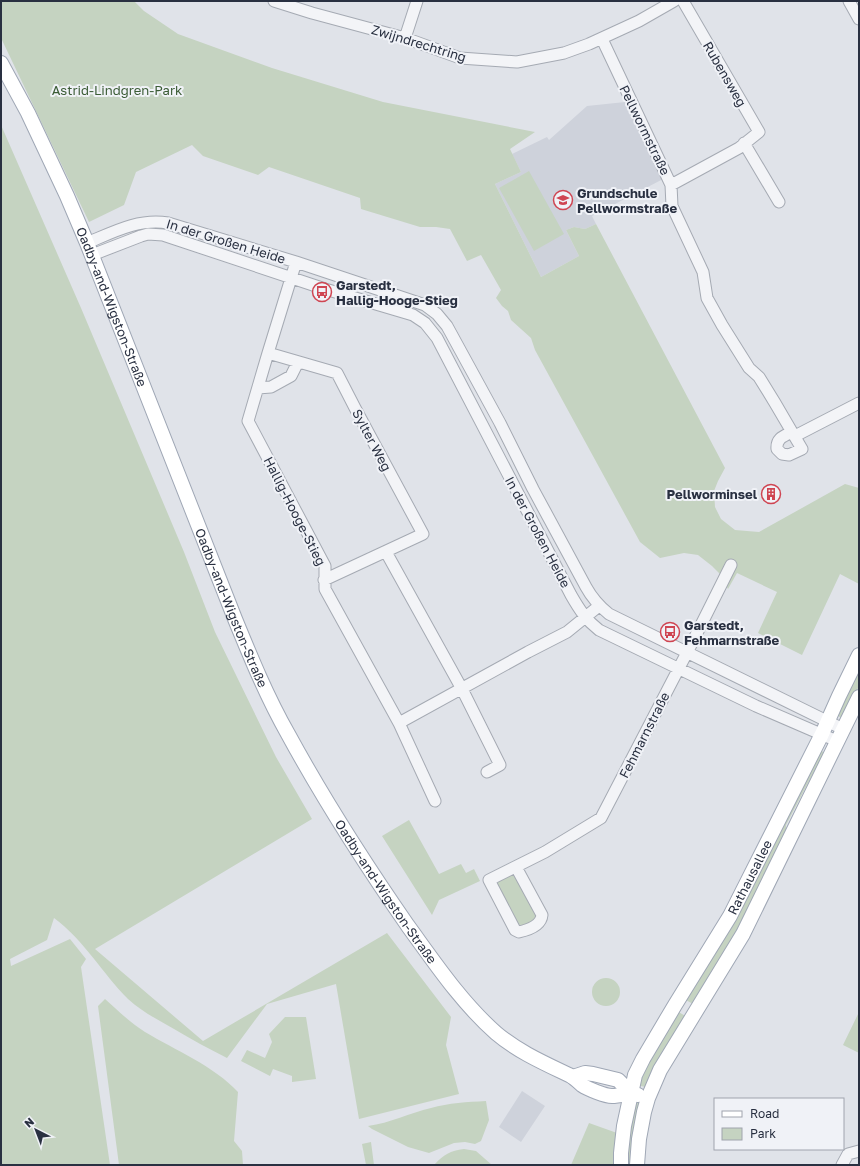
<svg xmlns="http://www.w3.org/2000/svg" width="860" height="1166" font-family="'Golos Text',sans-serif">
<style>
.built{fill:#ced2db}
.green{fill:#c5d3c1}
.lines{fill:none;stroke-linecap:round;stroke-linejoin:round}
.minor-casing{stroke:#a5aab3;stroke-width:13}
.major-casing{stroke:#9fa7b5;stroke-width:16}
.minor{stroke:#f3f4f7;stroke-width:11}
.major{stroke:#fff;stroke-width:14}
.labels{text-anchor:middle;stroke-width:4;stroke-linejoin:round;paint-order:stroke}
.street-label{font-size:13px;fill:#293041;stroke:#f0f2f7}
.park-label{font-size:13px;fill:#3b5c36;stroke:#f0f2f7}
.poi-label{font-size:13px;font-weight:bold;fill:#293041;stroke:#f0f2f7;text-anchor:start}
</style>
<rect width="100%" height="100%" fill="#e0e3e9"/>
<path class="built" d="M 625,102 L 665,178 L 592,216 L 596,224 L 585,229 L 574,227 L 566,230 L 579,256 L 541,277 L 495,184 L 521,172 L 512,154 L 547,137 L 549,140 L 587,106 Z
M 522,1091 L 545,1106 L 521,1142 L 499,1127 Z"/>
<path class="green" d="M 1,1 L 134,1 L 144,11 L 178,34 L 272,68 L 383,102 L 535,132 L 510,149 L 521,172 L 495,184 L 541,277 L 579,256 L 566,230 L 574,227 L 585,229 L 596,224 L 725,468 L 718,481 L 714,491 L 715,507 L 721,519 L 735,530 L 759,532 L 845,484 L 859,488 L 859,584 L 840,574 L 802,655 L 758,633 L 777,592 L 737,573 L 728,589 L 721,575 L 712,566 L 698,555 L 684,553 L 660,558 L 640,542 L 535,350 L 531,338 L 511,320 L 508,311 L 502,306 L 496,298 L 501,290 L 481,255 L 467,261 L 450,229 L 436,227 L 420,227 L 361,209 L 360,198 L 269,167 L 258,175 L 203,156 L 192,145 L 136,172 L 124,205 L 89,222 L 1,38 Z
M 1,125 L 81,308 L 184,552 L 215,632 L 276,757 L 312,819 L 95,949 L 203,1041 L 387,933 L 451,1017 L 446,1045 L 459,1094 L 359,1119 L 336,984 L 267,1004 L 227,1058 C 209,1049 191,1039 174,1029 C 158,1020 141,1011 128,999 C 102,973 84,940 54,918 L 47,940 L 10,959 L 11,966 L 70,939 L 86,959 L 81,967 L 110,1165 L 1,1165 Z
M 529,171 L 564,234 L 534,251 L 499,188 Z
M 859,670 L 859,686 L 845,715 L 843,718 L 840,717 L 838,716 L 839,712 Z
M 818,750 L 824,752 L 786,825 L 786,832 L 743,921 L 693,1004 L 684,999 Z
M 409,820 L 439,874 L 461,864 L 466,873 L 474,869 L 480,881 L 439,900 L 432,915 L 382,836 Z
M 514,873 L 536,915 C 536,922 530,923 524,926 L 517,924 L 498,885 L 498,882 L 499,879 Z
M592 992a14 14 0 1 1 28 0a14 14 0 1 1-28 0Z
M 105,999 C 117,1010 132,1024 145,1032 C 175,1050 214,1066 238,1092 L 234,1141 L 242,1151 L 243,1165 L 119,1165 L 98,1006 Z
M 677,1011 L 687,1017 L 650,1083 L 645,1087 L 641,1086 L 639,1083 L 640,1077 Z
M 859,1012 L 859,1053 L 843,1045 Z
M 285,1017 L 306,1017 L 316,1079 L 292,1082 L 292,1076 L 273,1069 L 270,1076 L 241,1061 L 247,1050 L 265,1058 L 272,1042 L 269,1034 Z
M 637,1100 L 639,1102 L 639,1106 L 634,1129 L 631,1165 L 625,1165 L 632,1105 Z
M 486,1101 L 489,1120 L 481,1141 L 475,1144 L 465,1142 L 454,1143 L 429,1153 L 408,1147 L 372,1129 L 368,1126 C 390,1123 410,1113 431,1108 C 449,1103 467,1102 486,1101 Z
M 589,1123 L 617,1133 L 613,1165 L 571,1165 Z
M 371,1142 L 374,1165 L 366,1165 L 362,1144 Z
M 464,1149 L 476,1151 L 492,1165 L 434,1165 C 444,1154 450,1151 464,1149 Z"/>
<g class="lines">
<defs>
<path id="minor" d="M 274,1 L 312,13 L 405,38 L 460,58 L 517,62 L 564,53 L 589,44 L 639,21 L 674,1
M 849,1 L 859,19
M 405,38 L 417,1
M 602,39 L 671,185 L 672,206 L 703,272 L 707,298 L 722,325 L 749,368 L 759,377 L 775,403 L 792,432
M 744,143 L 779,202
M 671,185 L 739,148 L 759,132 L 683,1
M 87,243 C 113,232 139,218 168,223 L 296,262 L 425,305 L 437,314 L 447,326 L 500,423 L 533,489 L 586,587 C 592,598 599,606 609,614 L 843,729
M 92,255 L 141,236 L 148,234 L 163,235 L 325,289 L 413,315 L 425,323 L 437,338 L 571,595 C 579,609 586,620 599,630 L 756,706 L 837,741
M 296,262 L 268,353 L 248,421 L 325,566 L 325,589 L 399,723 L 435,801
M 268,353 L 337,373 L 355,408 L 423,534 L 324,580
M 258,388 L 271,387 L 291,376 L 298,362
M 792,432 L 802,449 L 789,455 L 782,454 L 777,449 C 776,438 784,436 792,432 Z
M 795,436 L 859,403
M 386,552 L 462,689 L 500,765 L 487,772
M 399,723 L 528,652 L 567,632 L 599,606
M 516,867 L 542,915 C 541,926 528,930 519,932 L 515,930 L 489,880 L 545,852 L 601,818 L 693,641 L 731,565
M 842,1165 L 848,1154 L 859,1151"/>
<g id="major">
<path id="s1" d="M 1,63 L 28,113 L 67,196 L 87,243 L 235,619 C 251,658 267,697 288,734 C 324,800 365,864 408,926 C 435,963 461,1002 496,1033 C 517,1051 544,1063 569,1075 C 574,1077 577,1081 582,1085 C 588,1089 605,1096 612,1096 C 618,1096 625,1094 631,1093"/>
<path d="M 573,1077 L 585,1073 L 593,1074 L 618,1080 L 631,1093 L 638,1095"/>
<path id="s2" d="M 621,1165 L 621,1153 L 624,1126 L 635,1075 L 643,1059 L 675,1005 L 730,916 L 822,734 L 839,696 L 859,655"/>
<path d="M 637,1165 L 639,1139 L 644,1112 L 648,1098 L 660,1070 L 743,934 L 859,697"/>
</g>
</defs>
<use href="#minor" class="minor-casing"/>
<use href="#major" class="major-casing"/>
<use href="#minor" class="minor"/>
<use href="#major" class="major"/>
</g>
<defs>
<symbol id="school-ring" viewBox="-11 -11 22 22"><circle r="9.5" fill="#f0f2f7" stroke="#cf4552" stroke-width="1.5"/><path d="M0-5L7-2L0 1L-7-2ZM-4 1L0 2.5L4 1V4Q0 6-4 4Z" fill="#cf4552"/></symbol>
<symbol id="bus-ring" viewBox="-11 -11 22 22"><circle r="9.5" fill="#f0f2f7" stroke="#cf4552" stroke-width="1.5"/><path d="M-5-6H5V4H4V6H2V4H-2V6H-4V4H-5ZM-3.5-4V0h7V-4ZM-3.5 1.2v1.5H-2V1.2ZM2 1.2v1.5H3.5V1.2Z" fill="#cf4552"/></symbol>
<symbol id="building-ring" viewBox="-11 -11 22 22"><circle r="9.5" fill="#f0f2f7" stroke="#cf4552" stroke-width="1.5"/><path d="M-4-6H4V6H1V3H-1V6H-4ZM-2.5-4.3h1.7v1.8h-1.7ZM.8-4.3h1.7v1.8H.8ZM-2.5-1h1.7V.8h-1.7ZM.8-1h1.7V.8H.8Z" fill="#cf4552"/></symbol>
</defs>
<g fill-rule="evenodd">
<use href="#school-ring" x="552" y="189" width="22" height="22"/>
<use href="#bus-ring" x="311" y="281" width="22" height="22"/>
<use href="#building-ring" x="760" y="483" width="22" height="22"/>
<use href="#bus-ring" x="659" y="621" width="22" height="22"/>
</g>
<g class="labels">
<g class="street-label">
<text transform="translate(419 43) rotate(17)" y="5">Zwijndrechtring</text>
<text transform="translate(725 74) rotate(60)" y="5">Rubensweg</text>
<text transform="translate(645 130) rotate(64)" y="5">Pellwormstraße</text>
<text transform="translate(226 241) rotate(17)" y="5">In der Großen Heide</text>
<text dy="5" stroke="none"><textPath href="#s1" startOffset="268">Oadby-and-Wigston-Straße</textPath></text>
<text transform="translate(372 440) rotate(62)" y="5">Sylter Weg</text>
<text transform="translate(295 511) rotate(63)" y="5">Hallig-Hooge-Stieg</text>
<text transform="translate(538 532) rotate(62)" y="5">In der Großen Heide</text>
<text dy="5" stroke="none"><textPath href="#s1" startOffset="592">Oadby-and-Wigston-Straße</textPath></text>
<text transform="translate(644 735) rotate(-63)" y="5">Fehmarnstraße</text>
<text dy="5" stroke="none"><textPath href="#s2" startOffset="320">Rathausallee</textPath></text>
<text dy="5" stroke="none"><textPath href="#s1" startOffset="916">Oadby-and-Wigston-Straße</textPath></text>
</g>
<g class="park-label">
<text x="117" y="95">Astrid-Lindgren-Park</text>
</g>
<g class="poi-label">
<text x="577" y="198">Grundschule<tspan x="577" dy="15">Pellwormstraße</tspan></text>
<text x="336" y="290">Garstedt,<tspan x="336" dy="15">Hallig-Hooge-Stieg</tspan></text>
<text x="757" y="499" text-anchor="end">Pellworminsel</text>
<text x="684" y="630">Garstedt,<tspan x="684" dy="15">Fehmarnstraße</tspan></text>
</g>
</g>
<rect width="860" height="1166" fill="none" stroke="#293041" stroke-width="4"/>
<rect x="714" y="1098" width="130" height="52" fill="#f0f2f7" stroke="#a0a4ae"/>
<rect x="722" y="1111" width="20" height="6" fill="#ffffff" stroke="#a0a4ae"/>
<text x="750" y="1118" font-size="12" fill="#293041">Road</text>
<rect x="722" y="1128" width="20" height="12" fill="#c5d3c1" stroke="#a0a4ae"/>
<text x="750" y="1138" font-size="12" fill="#293041">Park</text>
<g transform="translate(36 1130) rotate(318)" stroke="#f0f2f7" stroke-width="3" paint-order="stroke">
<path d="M0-3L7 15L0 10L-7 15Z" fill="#293041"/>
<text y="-6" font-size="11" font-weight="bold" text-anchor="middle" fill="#293041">N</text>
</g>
</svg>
